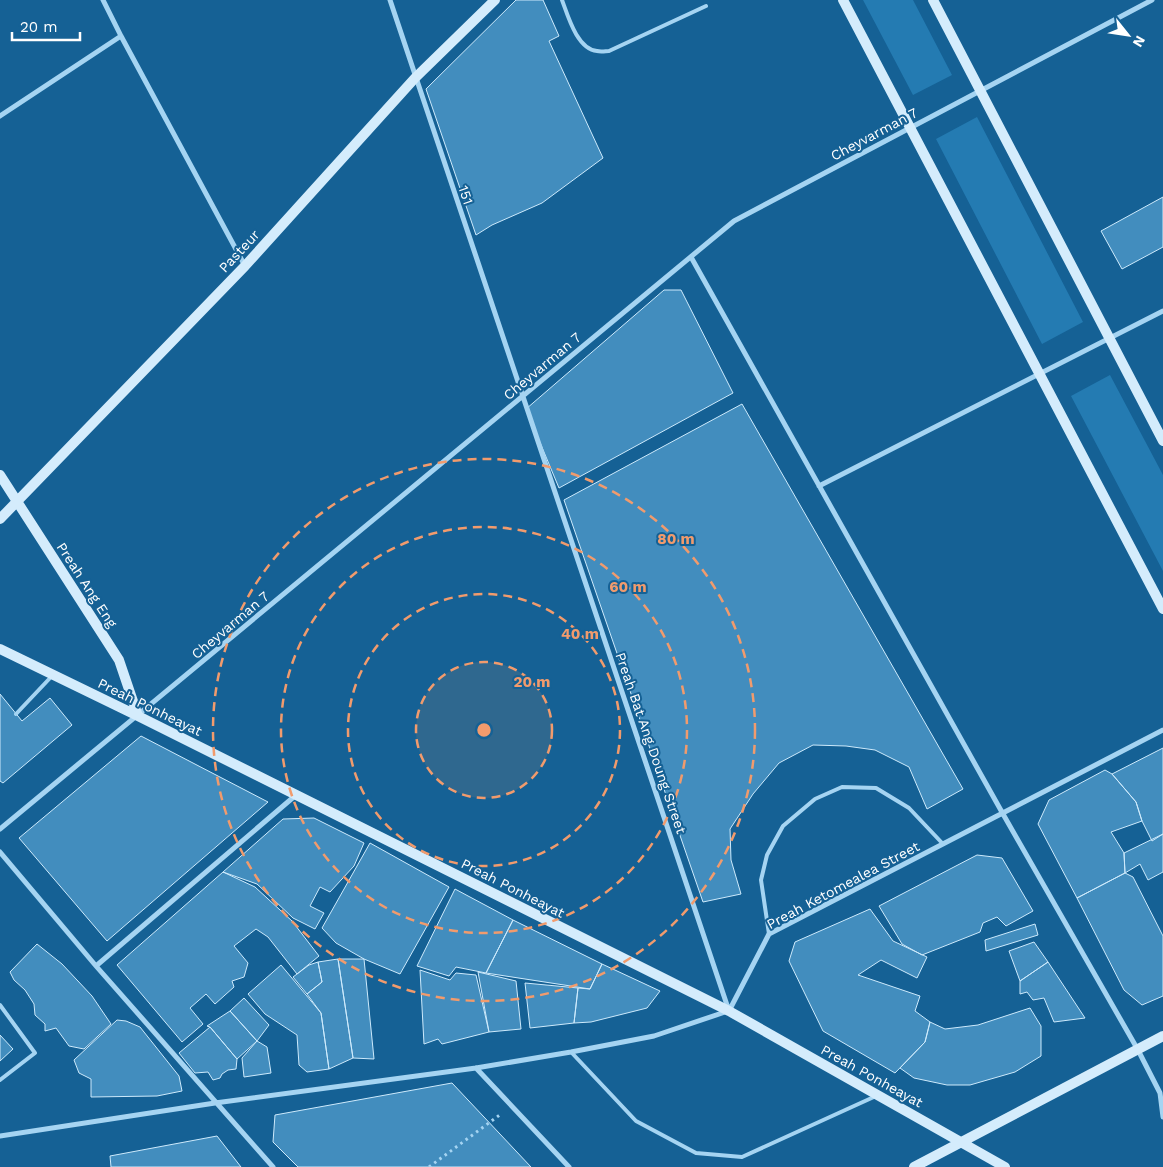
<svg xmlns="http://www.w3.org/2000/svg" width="1163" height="1167" font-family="'Work Sans',sans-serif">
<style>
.green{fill:#247bb2}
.building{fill:#428dbe;stroke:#cdeafc}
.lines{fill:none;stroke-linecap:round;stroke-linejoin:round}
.path{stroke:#a5d4f2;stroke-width:3;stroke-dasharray:2.5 4;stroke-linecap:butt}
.lane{stroke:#a5d4f2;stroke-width:4}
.street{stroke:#a5d4f2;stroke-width:5}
.secondary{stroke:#d4ecfc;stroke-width:10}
.ring{fill:none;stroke:#f19b6d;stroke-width:2.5;stroke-dasharray:9 6}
.labels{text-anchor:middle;stroke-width:4;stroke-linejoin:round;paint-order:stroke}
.street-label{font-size:14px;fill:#fff;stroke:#156195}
.centre{fill:#f19b6d;stroke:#156195;stroke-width:2.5}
.ring-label{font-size:15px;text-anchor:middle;font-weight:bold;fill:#f19b6d;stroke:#156195;stroke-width:4;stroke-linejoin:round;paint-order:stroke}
</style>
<rect width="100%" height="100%" fill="#156195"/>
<path class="green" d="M 863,0 L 913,0 L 952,75 L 913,95 Z
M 977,117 L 1083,322 L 1042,344 L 936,139 Z
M 1110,375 L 1163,475 L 1163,571 L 1071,396 Z"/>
<path class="building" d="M 516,0 L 543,0 L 559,36 L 549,41 L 603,158 L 542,203 L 492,225 L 476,235 L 426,89 Z
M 1163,197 L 1163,247 L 1122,269 L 1101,231 Z
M 664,290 L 681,290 L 733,393 L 559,488 L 526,409 Z
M 742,404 L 963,789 L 927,809 L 909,767 L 875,750 L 846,746 L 813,745 L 779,763 L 753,794 L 730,829 L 731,860 L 741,894 L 703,902 L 564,500 Z
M 0,694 L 22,721 L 50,698 L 72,725 L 3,783 L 0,781 Z
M 141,736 L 268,802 L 107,941 L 19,838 Z
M 1163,748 L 1163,834 L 1152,841 L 1142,821 L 1136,802 L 1112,774 Z
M 1105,770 L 1112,774 L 1136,802 L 1142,821 L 1111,832 L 1124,853 L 1125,873 L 1077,898 L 1038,824 L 1049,800 Z
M 314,818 L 364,843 L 354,866 L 330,892 L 320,887 L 310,906 L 324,913 L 315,929 L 293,918 L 257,884 L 223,872 L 283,819 Z
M 1163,834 L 1163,872 L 1148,880 L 1140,864 L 1125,873 L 1124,853 Z
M 370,843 L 449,887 L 400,974 L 364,959 L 336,943 L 322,928 Z
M 977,855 L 1002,858 L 1033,911 L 1006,926 L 997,917 L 983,923 L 980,932 L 922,955 L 902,944 L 879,906 Z
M 223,872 L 255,887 L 292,921 L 319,956 L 297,974 L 268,937 L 256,929 L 234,946 L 248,963 L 244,977 L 232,981 L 234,987 L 215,1004 L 206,994 L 190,1008 L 203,1024 L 182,1042 L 117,965 Z
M 1125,873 L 1133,877 L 1163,936 L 1163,996 L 1142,1005 L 1124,990 L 1077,898 Z
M 455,889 L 513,920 L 486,973 L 456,967 L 449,976 L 417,966 Z
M 870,909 L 893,941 L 927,957 L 917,978 L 881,960 L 858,975 L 920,996 L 915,1011 L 930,1022 L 925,1042 L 895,1073 L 823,1031 L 789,961 L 795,942 Z
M 513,920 L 602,964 L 590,989 L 486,973 Z
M 1035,924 L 1038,935 L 986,951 L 985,940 Z
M 1034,942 L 1048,962 L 1020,981 L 1009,951 Z
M 37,944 L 62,964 L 92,996 L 111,1024 L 84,1049 L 69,1046 L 56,1028 L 45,1031 L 45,1024 L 35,1015 L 34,1004 L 25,990 L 14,980 L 10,972 Z
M 338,959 L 364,959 L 374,1059 L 353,1058 Z
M 338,959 L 353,1058 L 329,1069 L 321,1013 L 307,994 L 322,982 L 318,962 Z
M 318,962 L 322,982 L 307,994 L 293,977 L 309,965 Z
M 1048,962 L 1085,1018 L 1054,1022 L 1044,998 L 1033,1000 L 1027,992 L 1020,994 L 1020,981 Z
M 602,964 L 660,991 L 647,1008 L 591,1022 L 574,1023 L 578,988 L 590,989 Z
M 281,965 L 321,1013 L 329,1069 L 307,1072 L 299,1065 L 297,1035 L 265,1014 L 248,994 Z
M 420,970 L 450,980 L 456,973 L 476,975 L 489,1032 L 442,1044 L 438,1039 L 424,1044 Z
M 478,972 L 516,981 L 521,1029 L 489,1032 Z
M 525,983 L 578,988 L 574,1023 L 530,1028 Z
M 244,998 L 269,1025 L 257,1041 L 230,1011 Z
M 1030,1008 L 1041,1026 L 1041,1056 L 1015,1072 L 970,1085 L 947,1085 L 914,1078 L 900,1068 L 925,1042 L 930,1022 L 945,1029 L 978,1025 Z
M 230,1011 L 257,1041 L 237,1059 L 210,1027 L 207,1026 Z
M 117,1020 L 126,1021 L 140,1027 L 179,1076 L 182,1091 L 157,1096 L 91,1097 L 91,1079 L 79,1073 L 74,1060 Z
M 210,1027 L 237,1059 L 236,1069 L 228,1070 L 222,1074 L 220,1078 L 213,1080 L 208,1072 L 195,1073 L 179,1053 Z
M 0,1035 L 13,1049 L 0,1061 Z
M 257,1041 L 267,1047 L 271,1073 L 244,1077 L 242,1058 Z
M 452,1083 L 531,1167 L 298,1167 L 273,1142 L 275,1115 Z
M 217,1136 L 241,1167 L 111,1167 L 110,1156 Z"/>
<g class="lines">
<path class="path" d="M 429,1167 L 501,1114"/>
<path class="lane" d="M 562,0 C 568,16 577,49 597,51 C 601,52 606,51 609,51 L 706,6
M 16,714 L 51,677
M 769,934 L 761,880 L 767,855 L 783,826 L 815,799 L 842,787 L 876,788 L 909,808 L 943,844
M 0,1005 L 35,1053 L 0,1080
M 571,1052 L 636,1121 L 696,1153 L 742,1157 L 876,1096"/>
<path class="street" d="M 103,0 L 121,36 L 245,266
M 390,0 L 729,1011
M 0,116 L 121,36
M 691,257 L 1003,814 L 1138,1050 L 1160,1093 L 1163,1117
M 819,486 L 1163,311
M 0,829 L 734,221 L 1152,0
M 0,852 L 96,966 L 273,1167
M 96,966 L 296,795
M 729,1011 L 769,934 L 1163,730
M 476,1068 L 569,1167
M 0,1136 L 215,1103 L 476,1068 L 571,1052 L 654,1036 L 728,1011"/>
<path class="secondary" d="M 843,0 L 1163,609
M 933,0 L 1163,441
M 0,475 L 119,660 L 138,716
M 0,519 L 245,266 L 415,78 L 495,0
M 0,649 L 138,716 L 729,1011 L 1005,1167
M 914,1167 L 1163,1036"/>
</g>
<circle cx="484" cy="730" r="68" fill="#f19b6d" fill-opacity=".12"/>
<g class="ring">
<circle cx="484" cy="730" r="68"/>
<circle cx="484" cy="730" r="136"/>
<circle cx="484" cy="730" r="203"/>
<circle cx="484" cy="730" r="271"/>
</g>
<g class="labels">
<g class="street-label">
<text transform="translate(874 134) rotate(-28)" y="5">Cheyvarman 7</text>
<text transform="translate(466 195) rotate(71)" y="5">151</text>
<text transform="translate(239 251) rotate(-47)" y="5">Pasteur</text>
<text transform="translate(542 366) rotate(-40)" y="5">Cheyvarman 7</text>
<text transform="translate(87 585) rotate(57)" y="5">Preah Ang Eng</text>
<text transform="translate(230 625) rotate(-40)" y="5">Cheyvarman 7</text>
<text transform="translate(150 707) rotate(26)" y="5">Preah Ponheayat</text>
<text transform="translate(651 743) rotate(71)" y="5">Preah Bat Ang Doung Street</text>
<text transform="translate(843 885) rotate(-28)" y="5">Preah Ketomealea Street</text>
<text transform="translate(513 888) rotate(27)" y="5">Preah Ponheayat</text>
<text transform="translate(872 1076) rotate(29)" y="5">Preah Ponheayat</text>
</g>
</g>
<circle cx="484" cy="730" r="8" class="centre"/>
<g class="ring-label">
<text x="676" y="544">80 m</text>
<text x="628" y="592">60 m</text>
<text x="580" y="639">40 m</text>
<text x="532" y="687">20 m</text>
</g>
<g transform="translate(1128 35) rotate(120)" stroke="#156195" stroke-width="4" paint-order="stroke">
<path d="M0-4L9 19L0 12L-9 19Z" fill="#ffffff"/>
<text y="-8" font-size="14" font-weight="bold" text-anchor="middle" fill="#ffffff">N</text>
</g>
<path d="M12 32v8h68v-8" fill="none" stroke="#ffffff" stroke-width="2.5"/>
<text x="20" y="32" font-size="15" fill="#ffffff" stroke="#156195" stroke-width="4" paint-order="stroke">20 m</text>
</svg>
